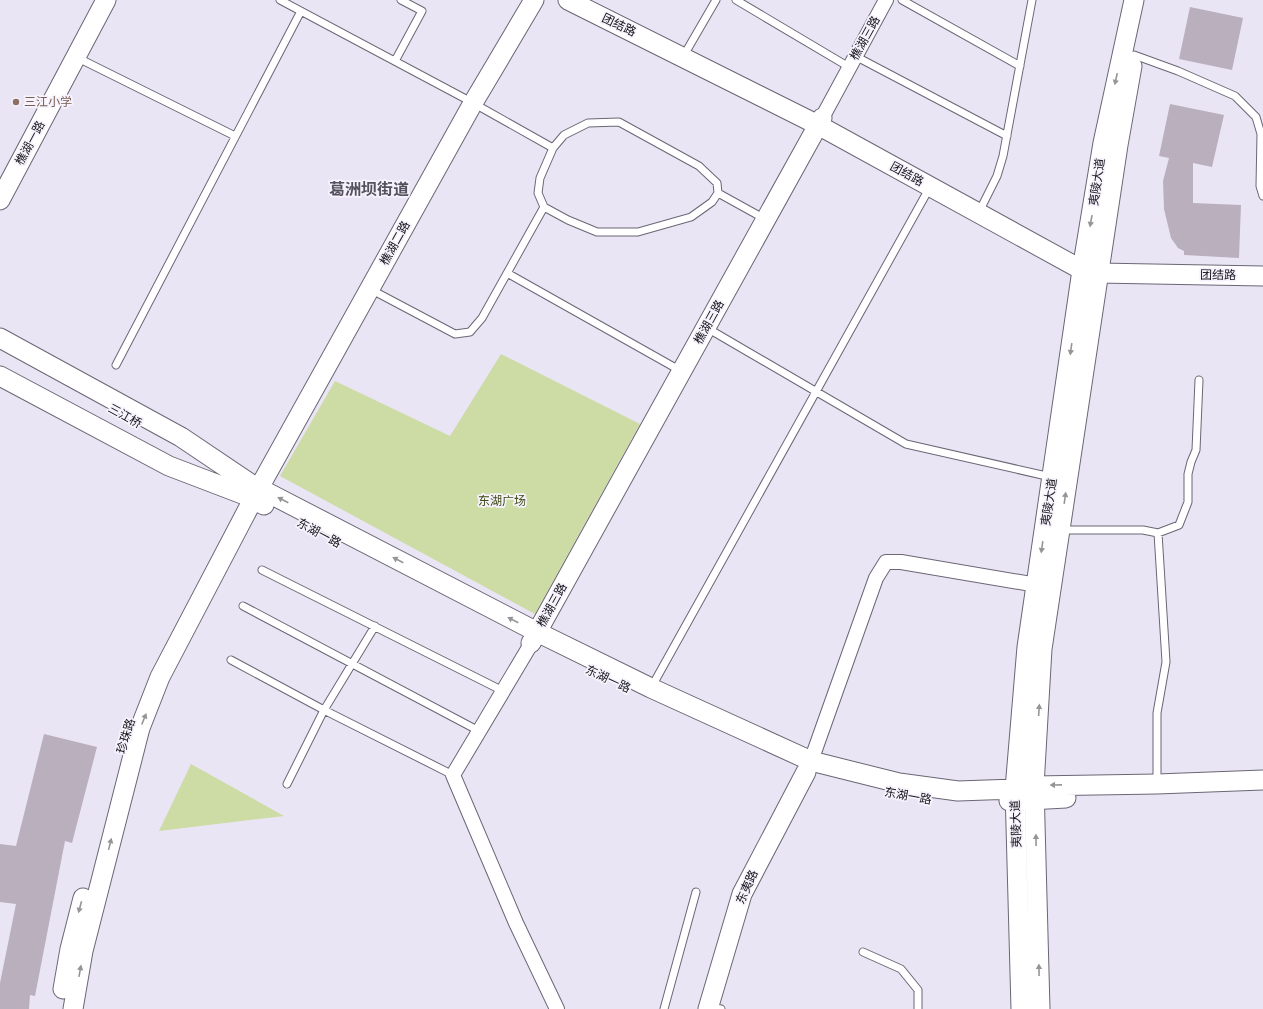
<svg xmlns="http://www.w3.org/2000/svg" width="1263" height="1009" font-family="'IBM Plex Sans','Noto Sans SC',sans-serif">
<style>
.green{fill:#cddba4}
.building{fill:#baafbd}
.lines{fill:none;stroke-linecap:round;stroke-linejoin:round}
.lane-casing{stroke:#6b6674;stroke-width:9}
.street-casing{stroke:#6b6674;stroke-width:16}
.secondary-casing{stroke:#6b6674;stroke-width:21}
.lane{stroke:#fff;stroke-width:7}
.street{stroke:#fff;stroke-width:14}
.secondary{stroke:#fff;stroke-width:19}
.oneway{fill:#959597}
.education-dot{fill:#8d6e63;stroke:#f7f3fd;stroke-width:1.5}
.labels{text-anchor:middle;stroke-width:3.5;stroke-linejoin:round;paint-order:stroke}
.street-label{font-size:12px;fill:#141318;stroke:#f7f3fd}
.education-label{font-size:12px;fill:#785e54;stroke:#f7f3fd;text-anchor:start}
.park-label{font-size:12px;fill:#3e4913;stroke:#f7f3fd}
.district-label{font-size:16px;font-weight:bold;fill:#55505e;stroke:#f7f3fd}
</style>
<rect width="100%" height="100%" fill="#eae5f5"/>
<path class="green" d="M 501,354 L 640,424 L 535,614 L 280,476 L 335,381 L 450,436 Z
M 191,764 L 284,816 L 159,831 Z"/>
<path class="building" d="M 1190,7 L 1243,18 L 1232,70 L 1179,59 Z
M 1170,104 L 1224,115 L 1212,167 L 1193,163 L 1193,203 L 1241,205 L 1239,258 L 1184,255 L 1184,251 L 1178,248 L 1171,238 L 1164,209 L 1163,181 L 1169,158 L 1159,156 Z
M 44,734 L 97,747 L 72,843 L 65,841 L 35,996 L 30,995 L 29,1009 L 0,1009 L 0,983 L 16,904 L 0,902 L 0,844 L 16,846 Z"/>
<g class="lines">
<defs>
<path id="lane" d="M 280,0 L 464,98
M 736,0 L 849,67
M 902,0 L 1020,66
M 687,50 L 716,0
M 1134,55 L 1178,71 L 1235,96 L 1256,117 L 1261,134 L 1260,186 L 1263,196
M 855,56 L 1007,136
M 76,57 L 235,136
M 395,61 L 422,11 L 401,0
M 473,103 L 553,148
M 619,122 L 699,166 L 717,183 L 718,193 L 712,202 L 691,217 L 638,232 L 597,232 L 568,220 L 544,207 L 538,193 L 540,178 L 553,148 L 564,135 L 588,123 Z
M 718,193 L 765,219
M 982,206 L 997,176 L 1003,156 L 1032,0
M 507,273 L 681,371
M 370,289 L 455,334 L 470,332 L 482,318 L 544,207
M 707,328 L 906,444 L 1051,477
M 116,365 L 301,11
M 1060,530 L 1143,530 L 1158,533 L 1166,662 L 1157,713 L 1157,784
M 1158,533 L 1179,525 L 1188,502 L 1188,474 L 1191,462 L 1196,450 L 1199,380
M 262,570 L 503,691
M 243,606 L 479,731
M 231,660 L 324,710 L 453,775
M 651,688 L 930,187
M 287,784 L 324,710 L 375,626
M 863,952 L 901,969 L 918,990 L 918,1009
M 709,1007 L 721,1009
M 664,1009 L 696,892"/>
<path id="street" d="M 822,118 L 886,0
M 531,644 L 453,775 L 516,923 L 557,1009
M 811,761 L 876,578 L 886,562 L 901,562 L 1037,585"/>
<path id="secondary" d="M 568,0 L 818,125 L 1082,270 L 1098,273 L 1263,276
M 0,200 L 106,0
M 0,338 L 181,437 L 251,484 L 537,632 L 651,688 L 811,761 L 899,783 L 958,791 L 1015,789 L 1034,786 L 1157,784 L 1263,780
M 0,376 L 169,466 L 245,495 L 264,505
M 531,643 L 822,118
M 1009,801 L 1066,798
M 63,989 L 70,949 L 83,898
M 73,1009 L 83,951 L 140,728 L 160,677 L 259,488 L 473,103 L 534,0
M 708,1009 L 742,894 L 806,772
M 1021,1009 L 1015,789 L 1027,647 L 1082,270 L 1103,143 L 1134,0
M 1040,1009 L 1034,786 L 1042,649 L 1118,145 L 1132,66"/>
</defs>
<use href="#lane" class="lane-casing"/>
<use href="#street" class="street-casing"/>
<use href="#secondary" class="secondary-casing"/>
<use href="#lane" class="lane"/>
<use href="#street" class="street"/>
<use href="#secondary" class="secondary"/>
</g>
<defs><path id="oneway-solid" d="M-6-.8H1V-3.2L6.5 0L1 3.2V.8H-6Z"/></defs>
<g class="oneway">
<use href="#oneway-solid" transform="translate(1116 79) rotate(102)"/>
<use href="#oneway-solid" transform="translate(1091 221) rotate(100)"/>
<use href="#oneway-solid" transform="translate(1071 349) rotate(98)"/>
<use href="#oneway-solid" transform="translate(1065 498) rotate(-82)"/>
<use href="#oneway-solid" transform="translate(283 500) rotate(-153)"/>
<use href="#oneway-solid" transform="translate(1042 547) rotate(98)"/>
<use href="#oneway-solid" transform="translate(398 560) rotate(-153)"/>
<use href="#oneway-solid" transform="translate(513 620) rotate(-153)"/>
<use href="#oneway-solid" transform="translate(1039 710) rotate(-86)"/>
<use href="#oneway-solid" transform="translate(144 719) rotate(-68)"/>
<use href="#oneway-solid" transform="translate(1056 785) rotate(179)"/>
<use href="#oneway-solid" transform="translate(1036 840) rotate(-91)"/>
<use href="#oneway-solid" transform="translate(110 844) rotate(-76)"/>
<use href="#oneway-solid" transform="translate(80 907) rotate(105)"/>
<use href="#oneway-solid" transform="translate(1039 970) rotate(-91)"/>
<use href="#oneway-solid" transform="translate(80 971) rotate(-80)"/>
</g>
<circle class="education-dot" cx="16" cy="102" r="4"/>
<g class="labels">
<g class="street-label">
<text transform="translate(619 25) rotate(26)" y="4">团结路</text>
<text transform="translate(865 38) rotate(-61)" y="4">樵湖三路</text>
<text transform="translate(30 143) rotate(-62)" y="4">樵湖一路</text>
<text transform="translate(907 174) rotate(29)" y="4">团结路</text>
<text transform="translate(1097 182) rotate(-82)" y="4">夷陵大道</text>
<text transform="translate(395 243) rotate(-61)" y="4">樵湖二路</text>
<text transform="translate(1218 275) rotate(1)" y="4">团结路</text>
<text transform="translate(709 322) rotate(-61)" y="4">樵湖三路</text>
<text transform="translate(125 416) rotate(29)" y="4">三江桥</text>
<text transform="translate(1049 502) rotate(-82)" y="4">夷陵大道</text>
<text transform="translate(319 533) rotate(28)" y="4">东湖一路</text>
<text transform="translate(552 605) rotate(-61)" y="4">樵湖三路</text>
<text transform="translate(608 679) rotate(25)" y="4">东湖一路</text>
<text transform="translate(126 736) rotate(-73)" y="4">珍珠路</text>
<text transform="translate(908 796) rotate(10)" y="4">东湖一路</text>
<text transform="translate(1016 824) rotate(-92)" y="4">夷陵大道</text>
<text transform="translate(747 887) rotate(-66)" y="4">东夷路</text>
</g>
<g class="education-label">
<text x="24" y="106">三江小学</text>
</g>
<g class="park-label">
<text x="502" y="505">东湖广场</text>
</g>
<g class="district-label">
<text x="369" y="195">葛洲坝街道</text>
</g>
</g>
</svg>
